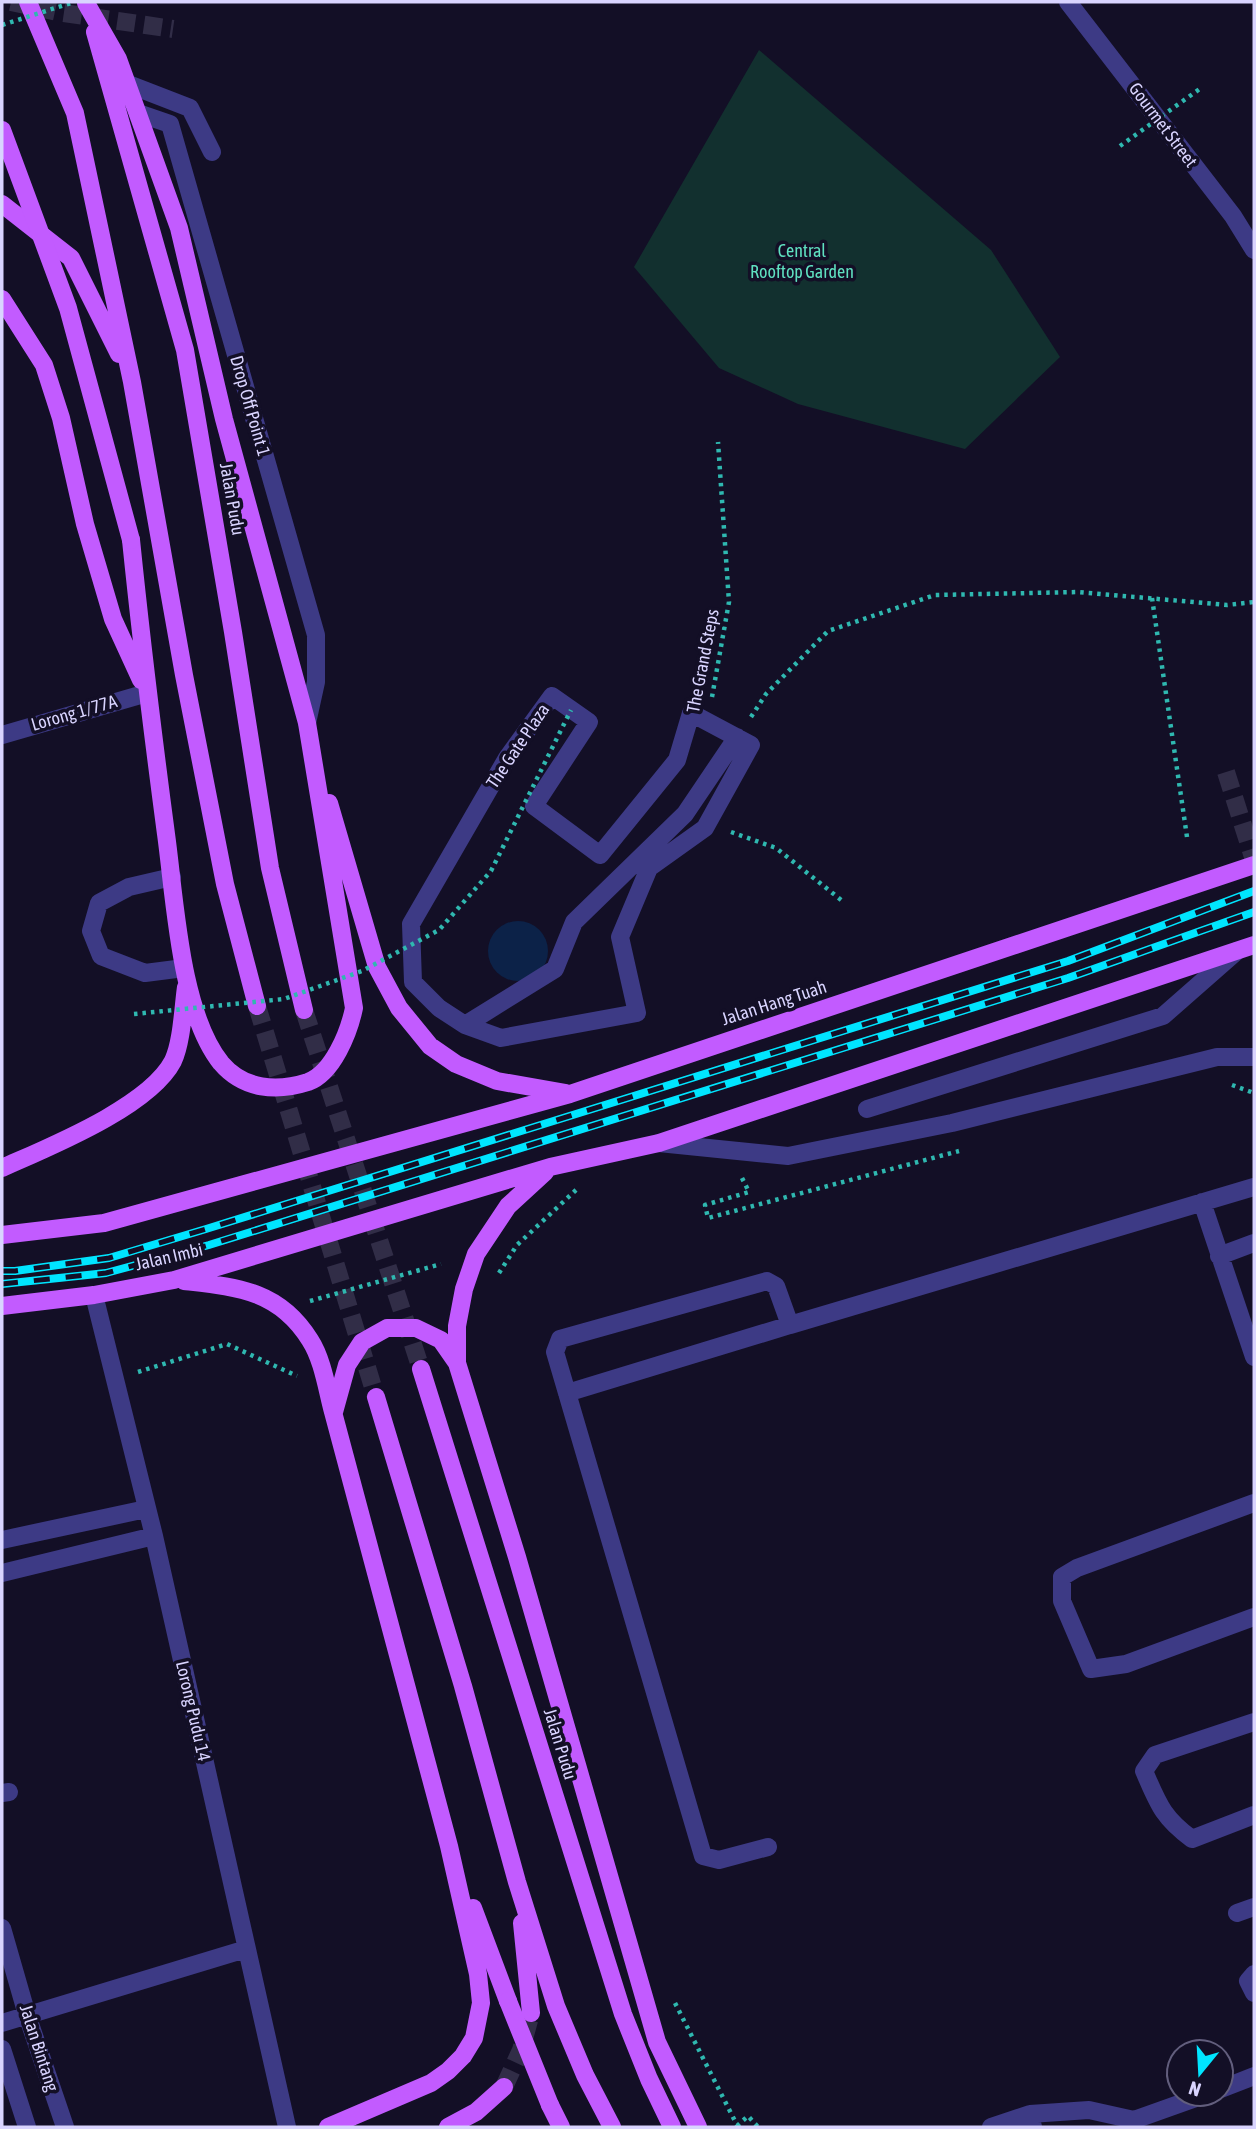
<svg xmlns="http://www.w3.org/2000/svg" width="1256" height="2129" font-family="'Asap Condensed',sans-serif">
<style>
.green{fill:#12302f}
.water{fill:#0c2248}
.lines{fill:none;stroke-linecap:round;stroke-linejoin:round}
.minor-tunnel{stroke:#312d47;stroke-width:18;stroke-dasharray:18 9;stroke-linecap:butt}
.major-tunnel{stroke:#312d47;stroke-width:18;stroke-dasharray:18 9;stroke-linecap:butt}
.path{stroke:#2fb8b0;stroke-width:4.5;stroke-dasharray:3.5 5;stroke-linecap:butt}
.minor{stroke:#3d3a85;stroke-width:18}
.major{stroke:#c25bff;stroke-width:18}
.rail-casing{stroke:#00e5ff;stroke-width:8}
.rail{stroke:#130f26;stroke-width:5;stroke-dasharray:16;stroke-linecap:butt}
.path-bridge{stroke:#2fb8b0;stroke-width:4.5;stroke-dasharray:3.5 5;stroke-linecap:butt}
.major-bridge{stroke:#c25bff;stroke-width:18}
.labels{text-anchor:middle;stroke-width:7;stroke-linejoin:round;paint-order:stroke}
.street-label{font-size:18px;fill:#d9d4ff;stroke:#130f26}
.park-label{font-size:18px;fill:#5fe0c0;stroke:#130f26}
</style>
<rect width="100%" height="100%" fill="#130f26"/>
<path class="green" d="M 759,50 L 991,250 L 1060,357 L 965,449 L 798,404 L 719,368 L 634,267 Z"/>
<path class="water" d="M488 951a30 30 0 1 1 60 0a30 30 0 1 1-60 0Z"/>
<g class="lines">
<path class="minor-tunnel" d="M 11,2 L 57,12 L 173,29
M 1226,772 L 1254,860"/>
<path class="major-tunnel" d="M 257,1006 L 376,1397
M 304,1010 L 421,1369
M 504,2087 L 521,2050 L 531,2013"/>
<path class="path" d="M 1152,598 L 1187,837
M 712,697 L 729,602 L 718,442
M 751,717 L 766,694 L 828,631 L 935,595 L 1078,592 L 1227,605 L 1254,602
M 731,832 L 776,848 L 845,903
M 1232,1085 L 1254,1093
M 742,1178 L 749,1192 L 705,1205 L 708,1218 L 959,1151
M 499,1273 L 517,1245 L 576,1190
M 310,1301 L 441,1264
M 138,1372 L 227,1344 L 297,1376
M 675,2003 L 738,2127
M 737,2126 L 748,2116 L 758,2127"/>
<path class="minor" d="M 1068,2 L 1233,216 L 1254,250
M 128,84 L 190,108 L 212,152
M 138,113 L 170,124 L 316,635 L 316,682 L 307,723
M 552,696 L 589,722 L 534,806 L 600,855 L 677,760 L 691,713 L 751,745 L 705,828 L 649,868 L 620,937 L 637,1013 L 501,1038 L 465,1025 L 439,1008 L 413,982 L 411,924 L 507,758 Z
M 2,735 L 147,693
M 172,877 L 129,887 L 99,903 L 91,931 L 101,956 L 145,973 L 184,968
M 465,1025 L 555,969 L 574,922 L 685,814 L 737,737
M 867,1109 L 1163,1016 L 1237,951
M 659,1143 L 788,1156 L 952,1123 L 1217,1057 L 1254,1057
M 1202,1202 L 1254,1357
M 1219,1256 L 1254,1243
M 94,1295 L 154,1536 L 287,2127
M 567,1393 L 790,1325
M 1254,1503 L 1077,1568 L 1062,1577 L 1062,1601 L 1091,1669 L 1126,1664 L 1254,1617
M 2,1540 L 146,1509
M 2,1573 L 154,1536
M 1254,1722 L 1155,1755 L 1144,1771 C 1158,1803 1162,1817 1192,1839 L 1254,1815
M 2,1793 L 9,1792
M 768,1847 L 719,1860 L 703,1856 L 555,1352 L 560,1339 L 767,1281 L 776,1286 L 790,1325 L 1254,1187
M 1237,1913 L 1254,1907
M 2,1928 L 27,2015 L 65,2127
M 1254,1974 L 1248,1981 L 1254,1993
M 2,2023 L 246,1949
M 2,2049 L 27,2127
M 1221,2089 L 1254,2076
M 1030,2114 L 1089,2110 L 1134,2120 L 1207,2094
M 991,2127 L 1030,2114 L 1033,2127"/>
<path class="major" d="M 28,2 L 75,113 L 132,382 L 184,675 L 225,884 L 257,1006
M 86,3 L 118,59 L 179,228 L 224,419 L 307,723 L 354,1008 C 349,1032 333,1073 308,1082 C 277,1092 244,1090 221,1063 C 180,1012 175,899 166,834 C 153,736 141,638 131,540
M 95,32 L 185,350 L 233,632 L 270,868 L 304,1010
M 2,204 L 71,258 L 119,354
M 2,299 L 44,365 L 61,418 L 85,524 L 113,619 L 141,680
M 329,803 L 377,967 L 399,1008 L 430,1046 L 456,1064 L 497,1081 L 566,1093
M 2,1168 C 49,1147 149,1107 173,1061 C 182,1042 183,1008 186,987
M 545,1172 L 508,1206 L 476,1254 L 464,1289 L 457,1326 L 457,1363 L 517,1557 L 657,2042 L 698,2127
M 2,1235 L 104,1223 L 570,1094 L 1254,865
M 184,1281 C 237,1287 279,1290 310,1340 C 323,1360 327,1390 333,1412 L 449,1846 L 478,1974 L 481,2003 L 474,2038 L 463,2056 L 448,2071 L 431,2083 L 328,2127
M 2,1306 L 94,1295 L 174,1280 L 550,1167 L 659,1143 L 1254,945
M 421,1369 L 623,2014 L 649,2079 L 672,2127
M 376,1397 L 463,1686 L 517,1882 L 556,2006 L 585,2075 L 612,2127
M 334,1412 L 347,1365 L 362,1342 L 387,1328 L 416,1328 L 441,1340 L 457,1363
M 473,1908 L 508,2001
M 522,1923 L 531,2013
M 550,2105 L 561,2127
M 448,2127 L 476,2112 L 504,2087"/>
<defs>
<path id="rail" d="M 2,1271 L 15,1271 L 109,1258 L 206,1229 L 1068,961 L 1254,891
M 2,1284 L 106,1273 L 209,1245 L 1068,978 L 1254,912"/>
</defs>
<use href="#rail" class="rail-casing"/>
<use href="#rail" class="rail"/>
<path class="path-bridge" d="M 2,25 L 74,2
M 1120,146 L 1201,88
M 134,1014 L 284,999 L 362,971 L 439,930 L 491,871 L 571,710"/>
<path class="major-bridge" d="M 2,130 L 68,308 L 131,540
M 508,2001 L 550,2105"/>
</g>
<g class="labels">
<g class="street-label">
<text transform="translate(1163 125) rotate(53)" y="6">Gourmet Street</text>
<text transform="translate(250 406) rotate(74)" y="6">Drop Off Point 1</text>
<text transform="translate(232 499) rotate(80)" y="6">Jalan Pudu</text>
<text transform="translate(703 661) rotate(-79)" y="6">The Grand Steps</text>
<text transform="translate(74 713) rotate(-16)" y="6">Lorong 1/77A</text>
<text transform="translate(518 746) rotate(-56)" y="6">The Gate Plaza</text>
<text transform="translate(774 1003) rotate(-18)" y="6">Jalan Hang Tuah</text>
<text transform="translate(169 1257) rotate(-13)" y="6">Jalan Imbi</text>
<text transform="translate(193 1711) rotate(77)" y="6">Lorong Pudu 14</text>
<text transform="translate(560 1744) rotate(73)" y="6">Jalan Pudu</text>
<text transform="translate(39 2048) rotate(72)" y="6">Jalan Bintang</text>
</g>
<g class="park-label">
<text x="802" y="257">Central<tspan x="802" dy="21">Rooftop Garden</tspan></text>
</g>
</g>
<rect width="1256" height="2129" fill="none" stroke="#d9d4ff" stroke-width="7"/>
<g transform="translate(1200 2073) rotate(198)"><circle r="33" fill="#130f26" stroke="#625e7d" stroke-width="2"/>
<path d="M0-5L12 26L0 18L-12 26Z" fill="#00e5ff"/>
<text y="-10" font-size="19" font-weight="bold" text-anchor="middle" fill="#d9d4ff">N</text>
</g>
</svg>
